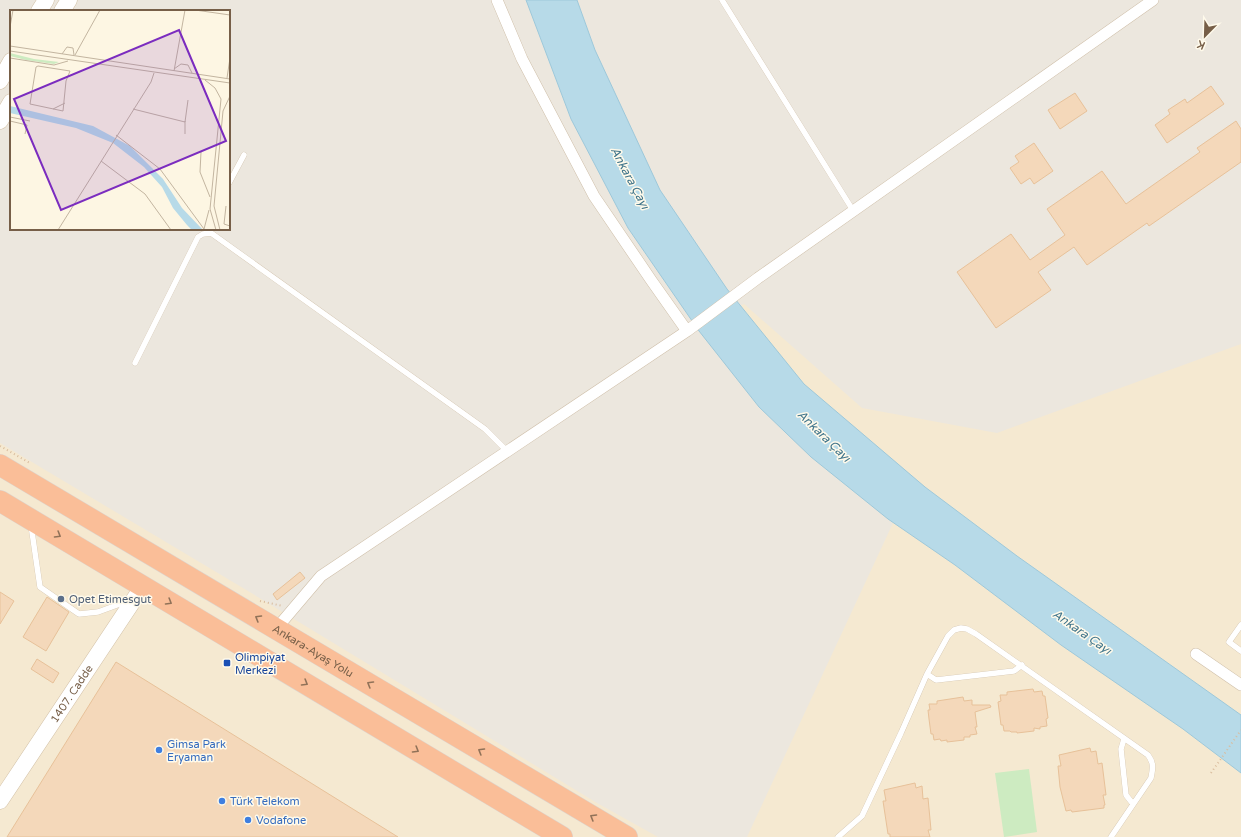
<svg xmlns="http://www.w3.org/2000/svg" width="1241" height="837" font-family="'Varela Round',sans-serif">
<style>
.residential{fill:#f5e9d1;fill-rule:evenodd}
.industrial{fill:#ece7de;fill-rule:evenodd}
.green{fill:#cdebc1}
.water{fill:#b7dae8;stroke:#9dc8da}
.building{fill:#f4d8ba;stroke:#e7c199}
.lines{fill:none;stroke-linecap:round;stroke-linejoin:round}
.lane-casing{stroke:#cfbfa9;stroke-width:6}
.street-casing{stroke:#cfbfa9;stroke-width:12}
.secondary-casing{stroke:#d2c0a6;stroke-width:17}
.highway-casing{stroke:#dcd5cf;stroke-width:22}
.path{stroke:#d9bc9d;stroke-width:2;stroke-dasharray:1 3;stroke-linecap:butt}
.lane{stroke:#fff;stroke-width:5.5}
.street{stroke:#fff;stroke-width:11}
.secondary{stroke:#fff;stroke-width:16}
.highway{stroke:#fabe98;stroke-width:21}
.oneway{stroke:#917258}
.service-dot{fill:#5c6f8a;stroke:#fffaeb;stroke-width:1.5}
.transit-dot{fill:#1a4fb4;stroke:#fffaeb;stroke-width:1.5}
.shop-dot{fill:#3f7fe0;stroke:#fffaeb;stroke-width:1.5}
.labels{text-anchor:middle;stroke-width:3;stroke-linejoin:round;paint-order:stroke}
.service-label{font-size:11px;fill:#4e5e75;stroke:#fffaeb;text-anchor:start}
.street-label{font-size:11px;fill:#775f48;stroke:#fffaeb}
.transit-label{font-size:11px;fill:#164399;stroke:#fffaeb;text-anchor:start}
.shop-label{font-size:11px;fill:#366cbe;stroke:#fffaeb;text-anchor:start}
.water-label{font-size:12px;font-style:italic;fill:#41758b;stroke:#fffaeb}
.inset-road{fill:none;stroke:#c3b5a0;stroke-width:1}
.view{fill:#7b2cbf;fill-opacity:0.15;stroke:#7b2cbf;stroke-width:2}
.inset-edge{fill:none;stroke:#775f48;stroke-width:2}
</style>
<rect width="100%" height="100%" fill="#fdf6e3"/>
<path class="residential" d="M 0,0 L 1241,0 L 1241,837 L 0,837 ZM 11,11 L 229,11 L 229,229 L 11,229 Z"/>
<path class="industrial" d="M 0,0 L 1241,0 L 1241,344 L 997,433 L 862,408 L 744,304 L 699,331 L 759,407 L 811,457 L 893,523 L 747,837 L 658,837 L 597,803 L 248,591 L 0,443 ZM 11,11 L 229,11 L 229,229 L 11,229 Z"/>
<path class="green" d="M 1029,769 L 1037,832 L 1004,837 L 995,773 Z"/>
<path class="water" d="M 526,0 L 577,0 L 595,50 L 660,190 L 727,289 L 804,384 L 925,487 L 1017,556 L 1241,715 L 1241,773 L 1183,729 L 1061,645 L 955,565 L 888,519 L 811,457 L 759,407 L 699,331 L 628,228 L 571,119 Z"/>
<path class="building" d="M 1211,86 L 1224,104 L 1167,143 L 1155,125 L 1170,114 L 1168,110 L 1185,99 L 1187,103 Z
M 1075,93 L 1087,111 L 1060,129 L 1048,110 Z
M 1236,121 L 1241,129 L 1241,162 L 1149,226 L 1147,223 L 1087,265 L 1074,247 L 1038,272 L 1051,290 L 996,328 L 957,272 L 1011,234 L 1030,260 L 1065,235 L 1047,209 L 1102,171 L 1126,204 L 1200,152 L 1197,148 Z
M 1034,143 L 1053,171 L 1034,184 L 1030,178 L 1021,184 L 1010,168 L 1019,162 L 1015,156 Z
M 300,572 L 305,578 L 277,600 L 273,594 Z
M 0,592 L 14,601 L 0,624 Z
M 47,597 L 69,612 L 46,651 L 23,637 Z
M 37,659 L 59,673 L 53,683 L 31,669 Z
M 116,662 L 398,837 L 7,837 Z
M 1033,689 L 1034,692 L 1042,691 L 1043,696 L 1045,696 L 1048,718 L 1046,719 L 1047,726 L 1040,727 L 1040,729 L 1034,728 L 1034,731 L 1017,733 L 1017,732 L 1011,732 L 1010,731 L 1004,731 L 1003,725 L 1001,725 L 998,702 L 1001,701 L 1000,695 L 1007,695 L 1007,692 Z
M 963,697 L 964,701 L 972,700 L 972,705 L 990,705 L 991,707 L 975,712 L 977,727 L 975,727 L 977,734 L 970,735 L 970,737 L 964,737 L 964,740 L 947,742 L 947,740 L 941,741 L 940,739 L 934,740 L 933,734 L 931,734 L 929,719 L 928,710 L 930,710 L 929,704 L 937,704 L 937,701 Z
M 1090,748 L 1091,752 L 1096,751 L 1098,764 L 1102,763 L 1106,795 L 1103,795 L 1105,805 L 1104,805 L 1104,808 L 1072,812 L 1071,810 L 1066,811 L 1060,787 L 1058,766 L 1061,766 L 1059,755 Z
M 915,783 L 916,788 L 922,786 L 923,799 L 928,798 L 931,830 L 928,830 L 930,837 L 890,837 L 890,834 L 888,834 L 883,801 L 886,801 L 884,790 Z"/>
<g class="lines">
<defs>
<path id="lane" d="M 722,0 L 854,212
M 229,183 L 244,155
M 135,363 L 198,237 L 203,234 L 211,233 L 485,429 L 507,451
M 31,525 L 40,587 L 79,614 L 98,612 L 128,601
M 1241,625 L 1229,642 L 1241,651
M 927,674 L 936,680 L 1014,671 L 1022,665
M 1124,739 L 1121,749 L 1126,795 L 1133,804
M 838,837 L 862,816 L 901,733 L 927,674 L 948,636 L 954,630 L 961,628 L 967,629 L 976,634 L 1148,755 C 1154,763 1153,768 1151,778 L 1111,837"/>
<path id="street" d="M 497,0 L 522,59 L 594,196 L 651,280 L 687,331
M 276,629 L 321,576 L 687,331 L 758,278 L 1153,0
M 1196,654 L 1241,685"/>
<g id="secondary">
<path d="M 39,11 L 46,0"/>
<path d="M 62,11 L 69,0"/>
<path d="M 0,81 L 11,61"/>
<path d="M 0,121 L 11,102"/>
<path id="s1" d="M 0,801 L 143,586"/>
</g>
<g id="highway">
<path id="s2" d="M 0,465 L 627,837"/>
<path d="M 0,501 L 562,837"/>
</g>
</defs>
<use href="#lane" class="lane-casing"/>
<use href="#street" class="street-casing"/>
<use href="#secondary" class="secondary-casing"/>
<use href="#highway" class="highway-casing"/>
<path class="path" d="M 0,446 L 30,463
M 260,601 L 283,606
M 1211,773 L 1241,730"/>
<use href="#lane" class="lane"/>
<use href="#street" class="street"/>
<use href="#secondary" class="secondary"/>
<use href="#highway" class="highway"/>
</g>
<defs><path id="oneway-chevron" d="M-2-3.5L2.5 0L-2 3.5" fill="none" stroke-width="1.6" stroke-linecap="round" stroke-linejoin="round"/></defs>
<g class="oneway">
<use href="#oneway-chevron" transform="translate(58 535) rotate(31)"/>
<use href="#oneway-chevron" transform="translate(169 602) rotate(31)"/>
<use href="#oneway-chevron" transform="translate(258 618) rotate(-149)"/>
<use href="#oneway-chevron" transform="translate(305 683) rotate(31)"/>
<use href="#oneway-chevron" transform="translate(370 684) rotate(-149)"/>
<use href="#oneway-chevron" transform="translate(416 750) rotate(31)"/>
<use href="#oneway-chevron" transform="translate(481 751) rotate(-149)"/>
<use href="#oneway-chevron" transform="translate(593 817) rotate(-149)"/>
</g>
<circle class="service-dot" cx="61" cy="599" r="4"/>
<rect class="transit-dot" x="223" y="659" width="8" height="8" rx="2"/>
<g class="shop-dot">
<circle cx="159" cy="750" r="4"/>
<circle cx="222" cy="801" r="4"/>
<circle cx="248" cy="820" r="4"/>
</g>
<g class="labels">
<g class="service-label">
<text x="69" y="603">Opet Etimesgut</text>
</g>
<g class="street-label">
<text dy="4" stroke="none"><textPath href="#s2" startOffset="364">Ankara-Ayaş Yolu</textPath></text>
<text dy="4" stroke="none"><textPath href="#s1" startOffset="129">1407. Cadde</textPath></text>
</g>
<g class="transit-label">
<text x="235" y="661">Olimpiyat<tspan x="235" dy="13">Merkezi</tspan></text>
</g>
<g class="shop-label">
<text x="167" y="748">Gimsa Park<tspan x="167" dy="13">Eryaman</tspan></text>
<text x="230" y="805">Türk Telekom</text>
<text x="256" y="824">Vodafone</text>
</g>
<g class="water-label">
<text transform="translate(630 178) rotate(62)" y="4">Ankara Çayı</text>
<text transform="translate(824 436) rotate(44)" y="4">Ankara Çayı</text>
<text transform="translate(1082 632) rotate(35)" y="4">Ankara Çayı</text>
</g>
</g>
<g transform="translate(10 10)">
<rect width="220" height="220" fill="#fdf6e3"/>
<path d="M 0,43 L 24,49 L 49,52 L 44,54 L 16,50 L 0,46 Z" fill="#cdebc1"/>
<path d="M 0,96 L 83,116 L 120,136 L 153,169 L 172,198 L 193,220 L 182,220 L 177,215 L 163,198 L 152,177 L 134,157 L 103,133 L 66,118 L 0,103 Z" fill="#b7dae8"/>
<path class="inset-road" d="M 185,0 L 220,5M 0,17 L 3,0M 0,36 L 220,69M 0,41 L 220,73M 52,44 L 57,37 L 63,38 L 64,45M 65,45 L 90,0M 0,48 L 44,55 L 58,51M 28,56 L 60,61 L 56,71 L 53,101 L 20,94 L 26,57 ZM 164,59 L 171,54 L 178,55 L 182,63M 164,61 L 175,0M 217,68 L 220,48M 195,70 L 205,78 L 211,89 L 200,199 L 206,220M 43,99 L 55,93M 123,99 L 175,112 L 178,90M 0,107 L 20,111M 0,111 L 17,115 L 15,124M 175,124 L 175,111M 106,125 L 150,159 L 194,219M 191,142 L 190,162 L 200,187M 91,151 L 135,184 L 161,220M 216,196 L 214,214 L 220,216M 194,219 L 199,200M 48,220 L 141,72 L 144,63M 210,220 L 204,196 L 213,101 L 220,86"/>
<path class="view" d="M 169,20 L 216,131 L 51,200 L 4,89 Z"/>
<rect width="220" height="220" class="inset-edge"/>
</g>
<g transform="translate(1205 36) rotate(203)" stroke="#fffaeb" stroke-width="3" paint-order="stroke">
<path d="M0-3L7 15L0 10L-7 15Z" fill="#775f48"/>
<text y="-6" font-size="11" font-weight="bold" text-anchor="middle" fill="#775f48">K</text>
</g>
</svg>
